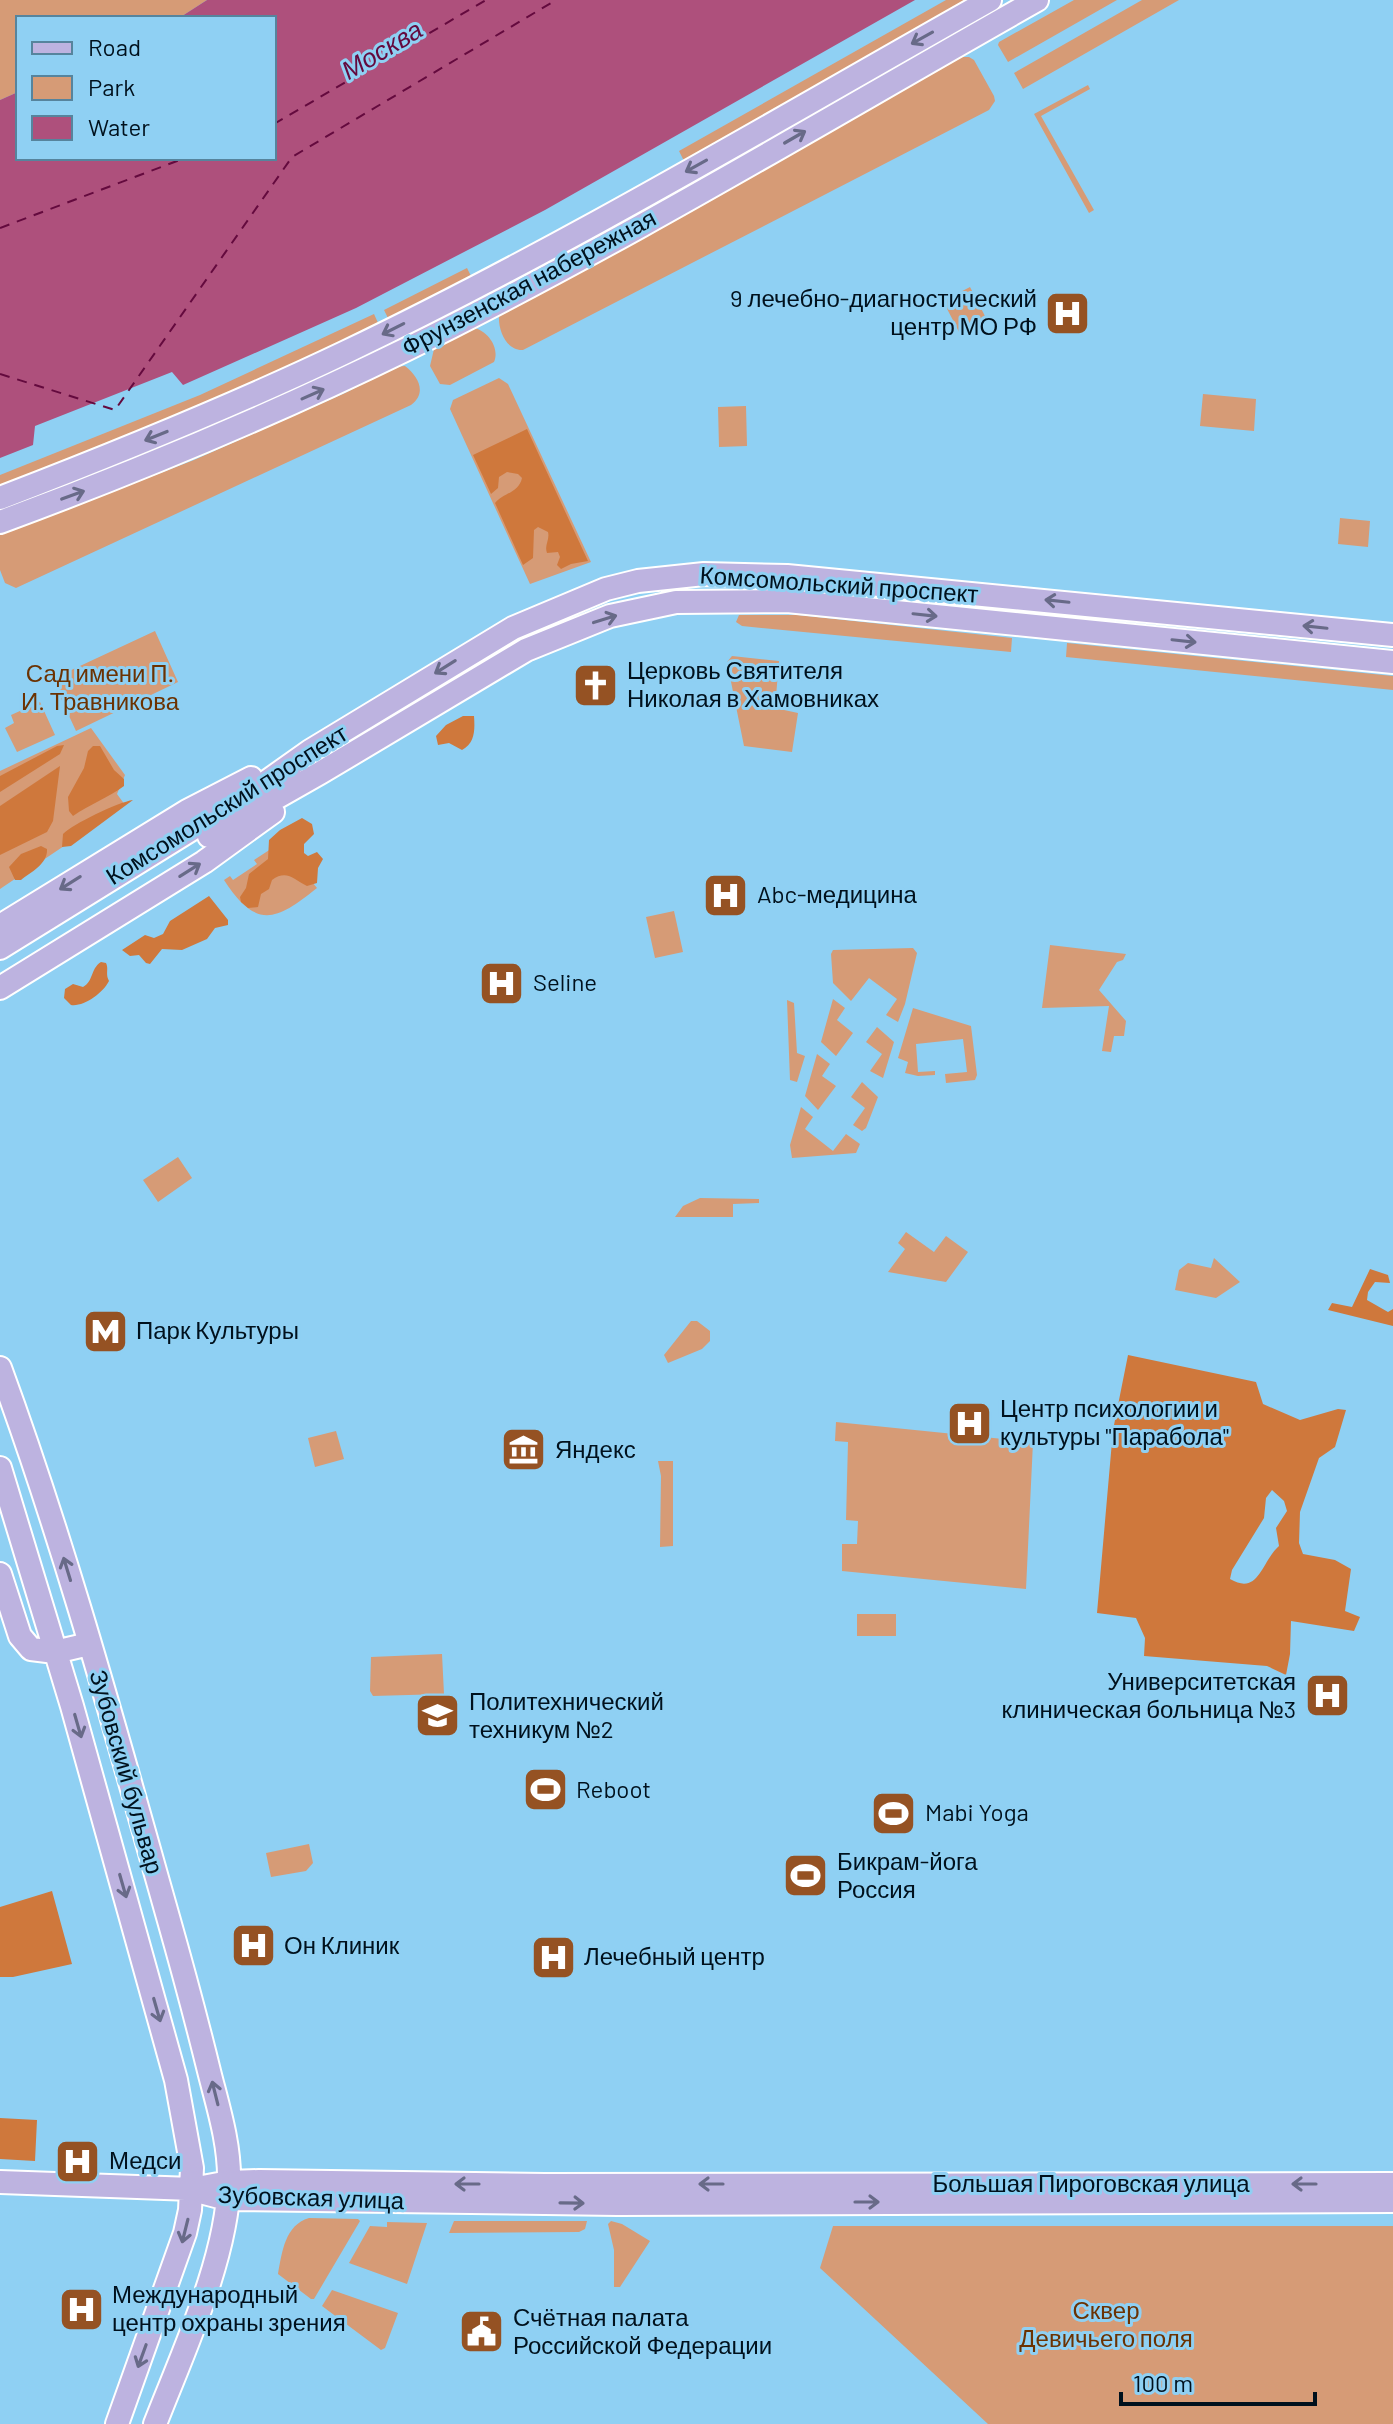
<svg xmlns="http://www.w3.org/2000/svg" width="1393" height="2424" font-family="Barlow,sans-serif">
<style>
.green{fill:#d69b76}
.forest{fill:#cf783c;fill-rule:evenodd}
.water{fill:#ae507c}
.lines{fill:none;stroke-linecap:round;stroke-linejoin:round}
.ferry{stroke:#640a3e;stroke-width:2;stroke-dasharray:10 8;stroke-linecap:butt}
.major-casing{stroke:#fff;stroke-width:26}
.major{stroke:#bdb3e0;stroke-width:22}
.oneway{stroke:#686a88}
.labels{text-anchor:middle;stroke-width:6;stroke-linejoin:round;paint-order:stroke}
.street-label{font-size:24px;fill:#00111d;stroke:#8fd0f3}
.poi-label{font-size:24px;fill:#00111d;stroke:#8fd0f3;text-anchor:start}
.park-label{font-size:24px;fill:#6b3202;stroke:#8fd0f3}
.water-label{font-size:26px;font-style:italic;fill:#640a3e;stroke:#8fd0f3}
</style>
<rect width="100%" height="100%" fill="#8fd0f3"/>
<path class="green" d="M 0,0 L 207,0 L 179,18 L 18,18 L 18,92 L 0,100 Z
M 946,0 L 969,0 L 684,161 L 679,151 Z
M 1074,0 L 1117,0 L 1008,62 L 998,45 L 999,42 Z
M 1142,0 L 1179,0 L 1023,89 L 1014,73 Z
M 962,57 L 969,57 L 974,60 L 994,96 L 995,101 L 989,110 L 523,350 C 507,351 498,331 499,316 L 503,311 L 586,268 Z
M 1088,85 L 1090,89 L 1041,116 L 1094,210 L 1089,213 L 1034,114 Z
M 467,268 L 472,278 L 389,320 L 384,310 Z
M 970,287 L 986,318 L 959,332 L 943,301 Z
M 374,314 L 379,325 L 232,394 L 0,488 L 0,475 L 200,395 Z
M 474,328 C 488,331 500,348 494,362 L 450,385 L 440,384 L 430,366 L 434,349 Z
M 405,366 C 419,377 427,393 411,405 L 16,588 L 5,583 L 0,570 L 0,535 L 194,460 L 345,393 L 395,367 Z
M 499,378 L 508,384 L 591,562 L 530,584 L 450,409 L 453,400 Z
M 1203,394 L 1256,399 L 1254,431 L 1200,426 Z
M 746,406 L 747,446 L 719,447 L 718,407 Z
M 1340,518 L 1370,521 L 1368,547 L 1338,544 Z
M 739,615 L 798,615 L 1012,638 L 1011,652 L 742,626 L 736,622 Z
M 155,631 L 178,682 L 76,731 L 52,679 Z
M 1067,643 L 1393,676 L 1393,690 L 1066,657 Z
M 732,656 L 779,661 L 775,708 L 798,713 L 792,752 L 744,746 L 727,662 Z
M 40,702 L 55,735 L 17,752 L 5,728 L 14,723 L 11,715 Z
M 91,728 L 125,775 L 117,794 L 125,805 L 0,889 L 0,771 Z
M 280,843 L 317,888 C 275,922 256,929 224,880 L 230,876 L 233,880 L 257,864 L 254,860 Z
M 674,911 L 683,952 L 655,958 L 646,917 Z
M 1050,945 L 1126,954 L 1123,960 L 1117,962 L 1099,990 L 1126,1021 L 1124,1036 L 1114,1036 L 1111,1052 L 1102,1051 L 1109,1006 L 1042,1008 Z
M 913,948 L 917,953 L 905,1004 L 898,1022 L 886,1015 L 897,999 L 869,978 L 851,1001 L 833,983 L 831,954 L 833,950 Z
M 833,999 L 845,1008 L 837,1020 L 853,1033 L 836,1056 L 821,1042 Z
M 787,1000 L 794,1003 L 797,1053 L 805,1056 L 797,1082 L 790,1080 Z
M 913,1008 L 971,1026 L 977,1075 L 975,1080 L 946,1083 L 945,1074 L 967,1072 L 963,1039 L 916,1044 L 918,1072 L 935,1071 L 935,1075 L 918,1076 L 905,1073 L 908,1062 L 898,1058 Z
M 877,1027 L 894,1042 L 883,1078 L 870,1071 L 882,1054 L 866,1042 Z
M 817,1054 L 830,1064 L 822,1076 L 836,1086 L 818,1110 L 805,1096 Z
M 862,1082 L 878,1097 L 866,1128 L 862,1131 L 853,1125 L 865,1108 L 851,1097 Z
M 801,1107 L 813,1117 L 805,1129 L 833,1151 L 846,1134 L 860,1144 L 856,1153 L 792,1158 L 790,1145 Z
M 178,1157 L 192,1178 L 158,1202 L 143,1180 Z
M 700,1198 L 759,1199 L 759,1203 L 733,1204 L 733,1217 L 675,1217 L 683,1206 Z
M 906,1232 L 934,1252 L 946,1236 L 968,1252 L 946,1282 L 888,1272 L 905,1249 L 898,1243 Z
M 1214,1258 L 1240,1282 L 1216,1298 L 1175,1290 L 1179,1270 L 1188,1263 L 1211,1268 Z
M 691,1321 L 697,1321 L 710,1331 L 710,1341 L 702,1349 L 668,1363 L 664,1355 Z
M 836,1422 L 1033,1442 L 1026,1589 L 842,1571 L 842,1544 L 857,1544 L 858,1521 L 846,1520 L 848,1442 L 835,1441 Z
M 336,1431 L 344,1459 L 315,1467 L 308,1438 Z
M 658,1461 L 673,1461 L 673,1546 L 660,1547 L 661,1476 Z
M 857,1614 L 896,1614 L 896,1636 L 857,1636 Z
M 442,1654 L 444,1694 L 373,1696 L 370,1691 L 371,1657 Z
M 309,1844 L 313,1863 L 306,1871 L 271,1877 L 266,1853 Z
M 309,2218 L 358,2219 L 360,2221 L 314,2299 L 311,2299 L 278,2274 C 282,2252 285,2225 309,2218 Z
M 454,2221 L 587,2221 L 585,2229 L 579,2232 L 449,2233 Z
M 611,2221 L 622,2224 L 650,2241 L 620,2287 L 614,2287 L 614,2250 L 608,2224 Z
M 387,2222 L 427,2223 L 407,2284 L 349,2263 L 370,2226 L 387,2227 Z
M 833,2226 L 1393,2226 L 1393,2424 L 988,2424 L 820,2268 Z
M 332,2290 L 398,2313 L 385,2348 L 381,2350 L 322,2306 Z"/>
<path class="forest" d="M 527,429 L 588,561 L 571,564 L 561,569 L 557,565 L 560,557 L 558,552 L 547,553 C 544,545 550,540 548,532 L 538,527 L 534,530 L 533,558 L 523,565 L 495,503 C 503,493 519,493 522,478 L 518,474 L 507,472 L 499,477 L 498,488 L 491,494 L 473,455 Z
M 463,716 L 474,716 C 475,730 475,743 462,750 L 449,743 L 438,745 L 436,736 L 446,725 Z
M 64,745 L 60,754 L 0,792 L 0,776 L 57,746 Z
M 93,746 L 100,746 L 114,770 L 124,779 L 124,786 C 108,798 90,804 73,816 L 69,811 L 68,797 L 84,768 L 88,751 Z
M 60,766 L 53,821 L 47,832 L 0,855 L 0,806 Z
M 133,800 L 71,846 L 62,847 L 63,834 C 73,824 118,802 133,800 Z
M 302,818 L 312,824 L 314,834 L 304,844 L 304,853 L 308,856 L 317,852 L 323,859 L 318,868 L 317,883 L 307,886 C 294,880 287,869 272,880 L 269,889 L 261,894 L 258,907 L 248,908 L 241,902 L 240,897 L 246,888 L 249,874 L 268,859 L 269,840 L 280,830 Z
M 41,846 L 47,849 C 48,864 31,872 21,880 L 15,880 L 9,867 L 21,854 Z
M 209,896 L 228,920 L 228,925 L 215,928 L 207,939 L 182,950 L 162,949 L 150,964 L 146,963 L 139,955 L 130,956 L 122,950 L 145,935 L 154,938 L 163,934 L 170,921 Z
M 101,962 L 106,963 C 109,969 105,974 109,981 C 103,993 84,1007 71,1005 L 64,998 L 65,989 L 73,984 L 83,987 C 94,981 90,969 101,962 Z
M 1370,1269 L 1388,1275 L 1390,1283 L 1375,1282 L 1368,1292 L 1367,1300 L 1388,1312 L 1393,1309 L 1393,1326 L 1328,1310 L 1332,1303 L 1352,1307 Z
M 1128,1355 L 1256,1382 L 1263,1404 L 1300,1420 L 1338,1409 L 1346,1410 L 1335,1447 L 1319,1458 L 1300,1512 L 1299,1543 L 1303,1554 L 1335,1560 L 1351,1569 L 1345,1611 L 1360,1617 L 1354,1631 L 1291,1621 L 1290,1654 L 1286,1675 L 1267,1666 L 1144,1656 L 1145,1638 L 1136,1618 L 1097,1613 L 1113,1430 ZM 1272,1490 L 1284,1501 L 1287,1511 L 1276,1528 L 1279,1546 C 1261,1562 1259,1596 1230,1579 L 1232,1570 L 1264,1518 L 1266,1498 Z
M 52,1891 L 72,1964 L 13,1977 L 0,1977 L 0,1907 Z
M 0,2118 L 37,2120 L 35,2161 L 0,2159 Z"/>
<path class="water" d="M 207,0 L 915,0 L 545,210 L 356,308 L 183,385 L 172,372 L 35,426 L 33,445 L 0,458 L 0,100 L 18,92 L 18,158 L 274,158 L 274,18 L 179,18 Z"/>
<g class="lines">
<path class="ferry" d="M 274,124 L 486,0
M 0,228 L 185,158
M 0,374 L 115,410 L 292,157 L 556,0"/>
<defs>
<path id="major" d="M 0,498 C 117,453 233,406 346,352 C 567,246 777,120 990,0
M 0,522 C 138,471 274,414 407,349 C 622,243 828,118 1037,0
M 209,836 L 320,773 L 526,650 L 610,616 L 676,602 L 787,601 L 1393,662
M 0,926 L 187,811 L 251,778
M 0,948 L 255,790 L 310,751 L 513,628 L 606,589 L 638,581 L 704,574 L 787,576 L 1393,635
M 0,988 L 204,862 L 273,812
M 0,1368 C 66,1548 116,1733 168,1917 C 183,1970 197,2022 210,2075 C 219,2110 230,2146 229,2182 C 227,2259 183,2352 155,2424
M 0,1468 L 72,1706 L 176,2080 L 192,2168 L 190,2210 L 185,2233 L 117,2424
M 0,1574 L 20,1636 L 31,1649 L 55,1652 L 89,1644
M 0,2182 L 192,2189 L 229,2182 L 259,2181 L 545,2185 L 1393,2184
M 197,2191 L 227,2199 L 618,2204 L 1393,2201"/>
</defs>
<use href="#major" class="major-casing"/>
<use href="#major" class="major"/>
</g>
<defs><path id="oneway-shaft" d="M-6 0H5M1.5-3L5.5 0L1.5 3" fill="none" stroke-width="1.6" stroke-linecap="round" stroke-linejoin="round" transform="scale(2)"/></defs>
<g class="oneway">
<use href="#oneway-shaft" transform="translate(922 38) rotate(151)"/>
<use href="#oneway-shaft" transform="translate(795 137) rotate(-30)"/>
<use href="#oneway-shaft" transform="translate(696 166) rotate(151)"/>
<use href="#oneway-shaft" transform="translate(393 329) rotate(153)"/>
<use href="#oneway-shaft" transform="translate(313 394) rotate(-24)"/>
<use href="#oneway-shaft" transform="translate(156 436) rotate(158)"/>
<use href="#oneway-shaft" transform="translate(73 495) rotate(-20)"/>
<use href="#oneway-shaft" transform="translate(1057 601) rotate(-174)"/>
<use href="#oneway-shaft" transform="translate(925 615) rotate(6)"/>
<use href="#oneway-shaft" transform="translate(605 619) rotate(-17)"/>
<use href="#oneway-shaft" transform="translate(1315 627) rotate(-174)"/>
<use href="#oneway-shaft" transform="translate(1184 641) rotate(6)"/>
<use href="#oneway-shaft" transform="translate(445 667) rotate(148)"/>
<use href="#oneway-shaft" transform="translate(190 870) rotate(-32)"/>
<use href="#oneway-shaft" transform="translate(70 883) rotate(148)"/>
<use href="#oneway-shaft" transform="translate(67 1569) rotate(-107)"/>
<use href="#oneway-shaft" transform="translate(78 1726) rotate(74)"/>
<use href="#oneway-shaft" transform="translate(123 1886) rotate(74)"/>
<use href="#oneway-shaft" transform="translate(157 2010) rotate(74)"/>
<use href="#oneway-shaft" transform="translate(215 2093) rotate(-104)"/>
<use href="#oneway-shaft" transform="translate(467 2184) rotate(-180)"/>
<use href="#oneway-shaft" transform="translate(711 2184) rotate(180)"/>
<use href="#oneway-shaft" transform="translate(1304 2184) rotate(180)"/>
<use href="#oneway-shaft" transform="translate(867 2202)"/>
<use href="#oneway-shaft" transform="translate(572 2203) rotate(1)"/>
<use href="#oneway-shaft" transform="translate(185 2231) rotate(104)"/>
<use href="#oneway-shaft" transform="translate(142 2356) rotate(110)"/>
</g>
<defs>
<symbol id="hospital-square" viewBox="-11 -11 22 22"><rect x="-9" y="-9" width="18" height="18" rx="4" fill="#955223" stroke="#8fd0f3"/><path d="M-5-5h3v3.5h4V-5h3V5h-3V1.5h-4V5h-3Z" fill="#fff"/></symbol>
<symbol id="church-square" viewBox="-11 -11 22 22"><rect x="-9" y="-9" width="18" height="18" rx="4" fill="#955223" stroke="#8fd0f3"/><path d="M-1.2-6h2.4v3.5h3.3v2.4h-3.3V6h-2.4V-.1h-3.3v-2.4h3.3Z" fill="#fff"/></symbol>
<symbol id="metro-square" viewBox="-11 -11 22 22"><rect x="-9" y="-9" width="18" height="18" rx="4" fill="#955223" stroke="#8fd0f3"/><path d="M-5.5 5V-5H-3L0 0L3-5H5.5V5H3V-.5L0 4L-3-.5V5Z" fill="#fff"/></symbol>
<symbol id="museum-square" viewBox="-11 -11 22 22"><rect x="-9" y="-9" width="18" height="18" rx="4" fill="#955223" stroke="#8fd0f3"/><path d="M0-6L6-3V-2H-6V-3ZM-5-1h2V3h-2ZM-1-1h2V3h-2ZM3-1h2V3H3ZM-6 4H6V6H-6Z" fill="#fff"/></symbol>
<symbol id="university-square" viewBox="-11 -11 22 22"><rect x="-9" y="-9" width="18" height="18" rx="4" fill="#955223" stroke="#8fd0f3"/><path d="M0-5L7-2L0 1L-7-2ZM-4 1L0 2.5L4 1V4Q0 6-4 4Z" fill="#fff"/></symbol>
<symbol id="stadium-square" viewBox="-11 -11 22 22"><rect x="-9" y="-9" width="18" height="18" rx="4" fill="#955223" stroke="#8fd0f3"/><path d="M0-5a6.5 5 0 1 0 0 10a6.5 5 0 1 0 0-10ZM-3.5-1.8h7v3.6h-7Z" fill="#fff"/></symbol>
<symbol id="civic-square" viewBox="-11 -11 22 22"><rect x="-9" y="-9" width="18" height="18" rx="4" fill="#955223" stroke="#8fd0f3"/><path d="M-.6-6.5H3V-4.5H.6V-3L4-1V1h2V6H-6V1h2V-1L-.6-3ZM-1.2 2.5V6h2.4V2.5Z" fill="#fff"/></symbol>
</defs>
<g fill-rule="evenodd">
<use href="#hospital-square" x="1042" y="288" width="51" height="51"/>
<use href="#church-square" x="570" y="660" width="51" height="51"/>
<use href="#hospital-square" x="700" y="870" width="51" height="51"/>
<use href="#hospital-square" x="476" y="958" width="51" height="51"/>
<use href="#metro-square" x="80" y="1306" width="51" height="51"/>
<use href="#hospital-square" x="944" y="1398" width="51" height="51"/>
<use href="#museum-square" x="498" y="1424" width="51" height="51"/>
<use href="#hospital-square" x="1302" y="1670" width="51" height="51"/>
<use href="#university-square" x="412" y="1690" width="51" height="51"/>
<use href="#stadium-square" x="520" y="1764" width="51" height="51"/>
<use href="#stadium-square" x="868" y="1788" width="51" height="51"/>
<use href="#stadium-square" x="780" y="1850" width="51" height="51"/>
<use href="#hospital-square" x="228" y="1920" width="51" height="51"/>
<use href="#hospital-square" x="528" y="1932" width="51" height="51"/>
<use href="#hospital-square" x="52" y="2136" width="51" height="51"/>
<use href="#hospital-square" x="56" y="2284" width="51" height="51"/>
<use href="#civic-square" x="456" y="2306" width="51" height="51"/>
</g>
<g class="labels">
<g class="street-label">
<text transform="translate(529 283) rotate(-28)" y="8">Фрунзенская набережная</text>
<text transform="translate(839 585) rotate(4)" y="8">Комсомольский проспект</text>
<text transform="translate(227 805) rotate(-32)" y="8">Комсомольский проспект</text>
<text transform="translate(126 1772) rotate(74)" y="8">Зубовский бульвар</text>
<text x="1091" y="2192">Большая Пироговская улица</text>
<text transform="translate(311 2198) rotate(2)" y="8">Зубовская улица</text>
</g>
<g class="poi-label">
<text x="1037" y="307" text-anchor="end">9 лечебно-диагностический<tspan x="1037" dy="28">центр МО РФ</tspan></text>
<text x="627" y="679">Церковь Святителя<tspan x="627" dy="28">Николая в Хамовниках</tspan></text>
<text x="757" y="903">Abc-медицина</text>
<text x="533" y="991">Seline</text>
<text x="136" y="1339">Парк Культуры</text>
<text x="1000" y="1417">Центр психологии и<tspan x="1000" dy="28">культуры "Парабола"</tspan></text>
<text x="555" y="1458">Яндекс</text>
<text x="1296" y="1690" text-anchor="end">Университетская<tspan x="1296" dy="28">клиническая больница №3</tspan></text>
<text x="469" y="1710">Политехнический<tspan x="469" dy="28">техникум №2</tspan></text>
<text x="576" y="1798">Reboot</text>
<text x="925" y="1821">Mabi Yoga</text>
<text x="837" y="1870">Бикрам-йога<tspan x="837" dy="28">Россия</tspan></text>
<text x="284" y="1954">Он Клиник</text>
<text x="584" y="1965">Лечебный центр</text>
<text x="109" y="2169">Медси</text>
<text x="112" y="2303">Международный<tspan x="112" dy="28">центр охраны зрения</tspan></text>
<text x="513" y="2326">Счётная палата<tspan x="513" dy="28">Российской Федерации</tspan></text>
</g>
<g class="park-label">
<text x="100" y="682">Сад имени П.<tspan x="100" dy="28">И. Травникова</tspan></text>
<text x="1106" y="2319">Сквер<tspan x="1106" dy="28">Девичьего поля</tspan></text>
</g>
<g class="water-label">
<text transform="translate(382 50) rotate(-31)" y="9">Москва</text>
</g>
</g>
<rect x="16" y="16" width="260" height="144" fill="#8fd0f3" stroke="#56849d" stroke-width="2"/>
<rect x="32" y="42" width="40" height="12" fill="#bdb3e0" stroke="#56849d" stroke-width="2"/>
<text x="88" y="56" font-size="24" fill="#00111d">Road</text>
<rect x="32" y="76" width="40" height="24" fill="#d69b76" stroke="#56849d" stroke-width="2"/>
<text x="88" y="96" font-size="24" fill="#00111d">Park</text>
<rect x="32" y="116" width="40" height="24" fill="#ae507c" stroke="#56849d" stroke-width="2"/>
<text x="88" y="136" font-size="24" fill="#00111d">Water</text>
<path d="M1121 2392v12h194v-12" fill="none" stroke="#00111d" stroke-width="4"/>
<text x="1133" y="2392" font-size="24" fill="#00111d" stroke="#8fd0f3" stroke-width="6" paint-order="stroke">100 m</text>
</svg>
